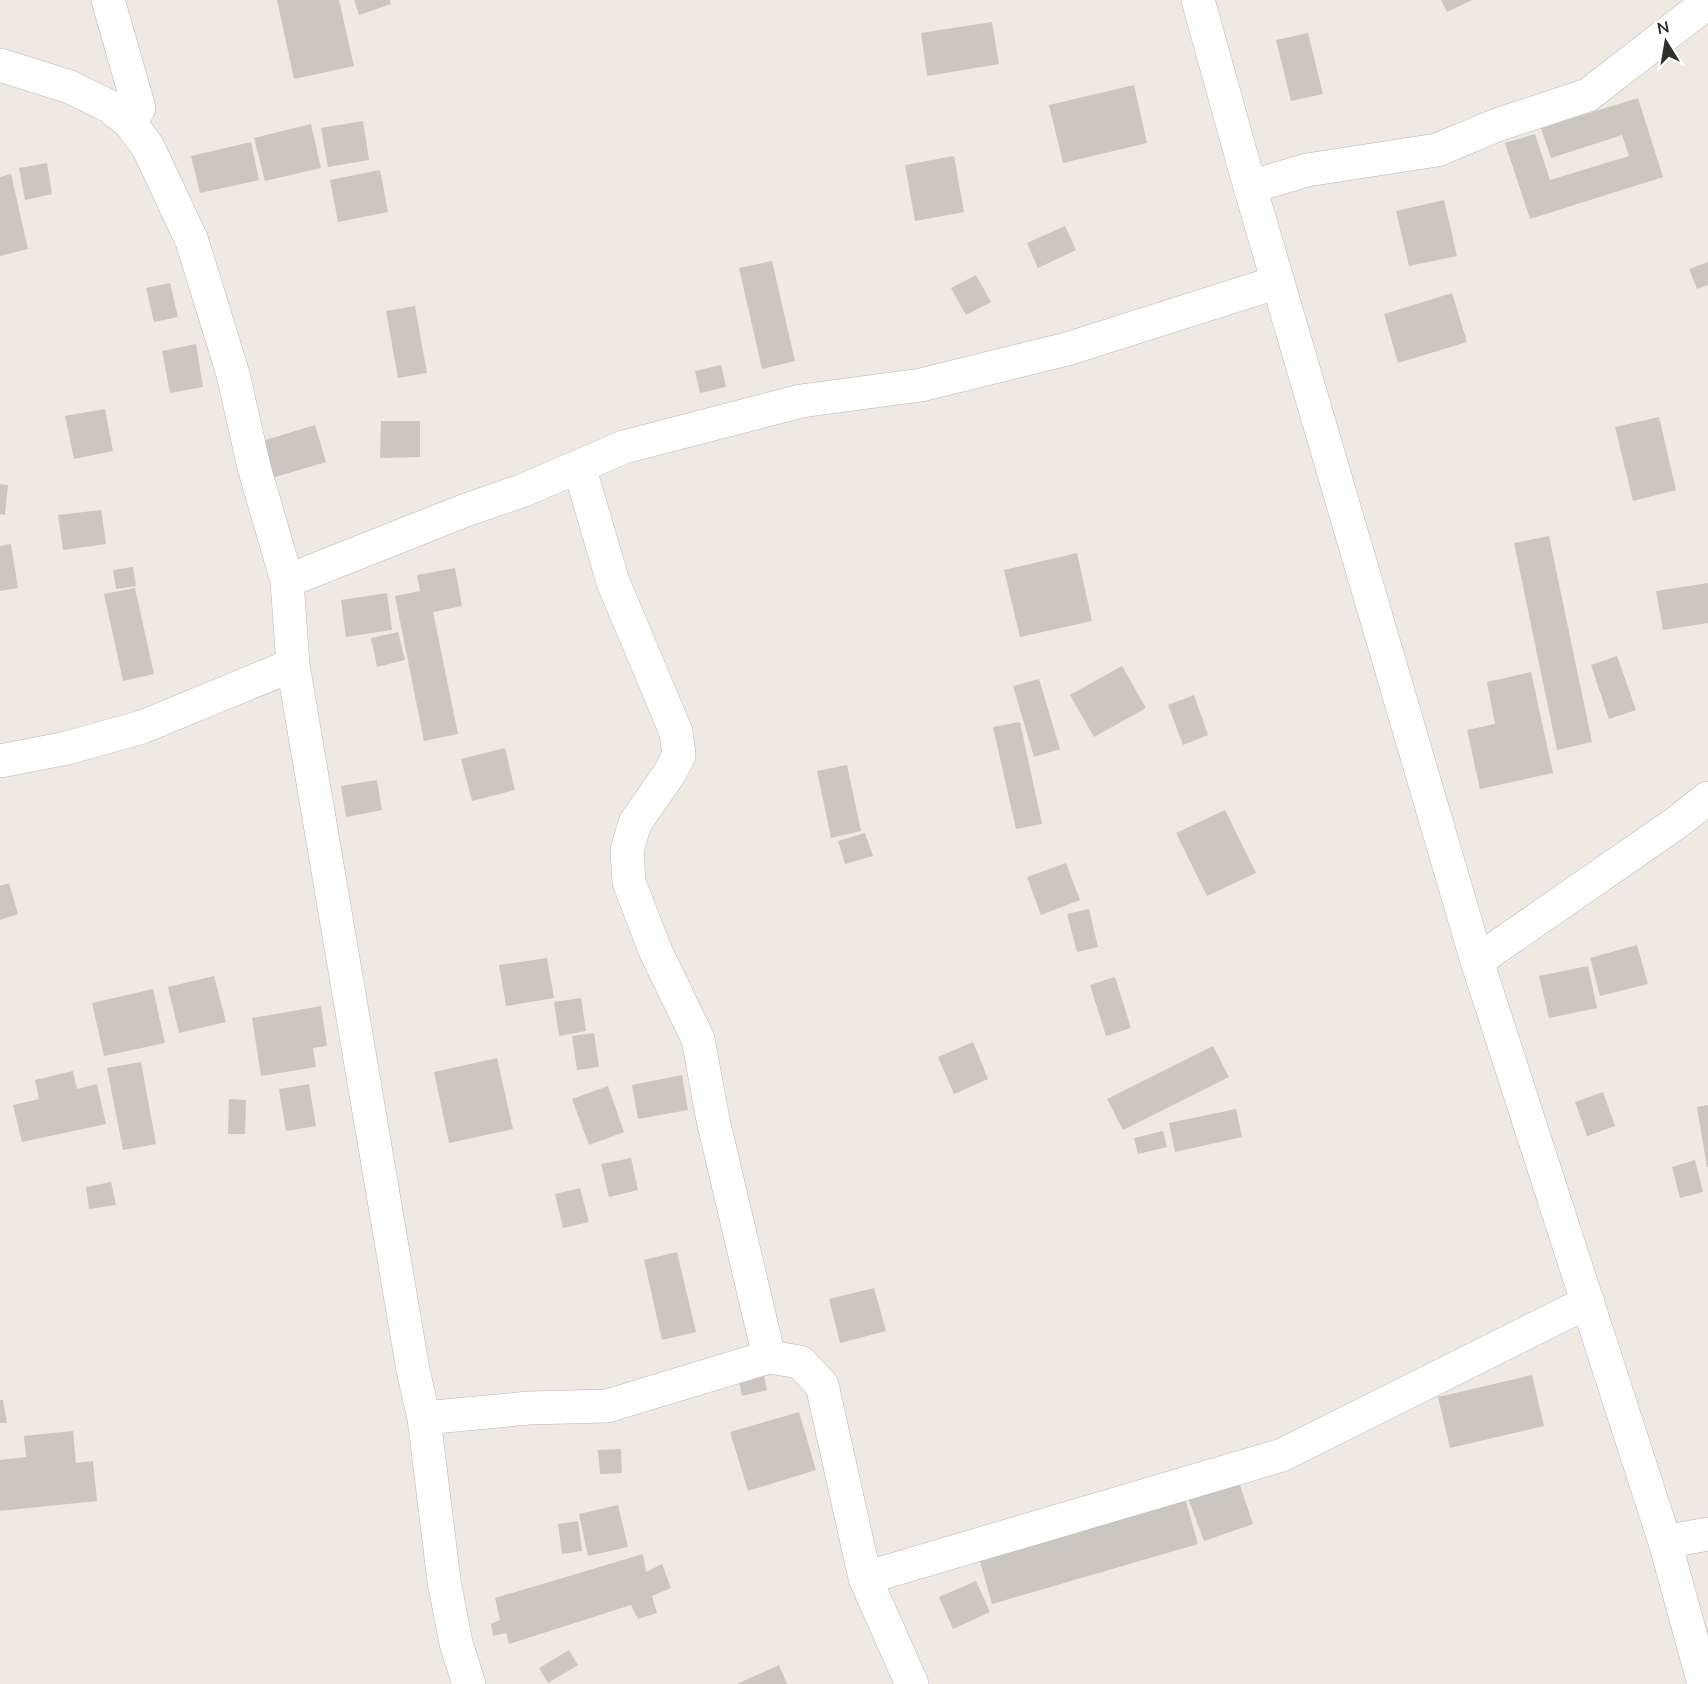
<svg xmlns="http://www.w3.org/2000/svg" width="1708" height="1684" font-family="Mulish,sans-serif">
<style>
.building{fill:#cbc7bf}
.lines{fill:none;stroke-linecap:round;stroke-linejoin:round}
.street-casing{stroke:#b4b7c1;stroke-width:34}
.secondary-casing{stroke:#b4b7c1;stroke-width:34}
.street{stroke:#fff;stroke-width:33}
.secondary{stroke:#fff;stroke-width:33}
</style>
<rect width="100%" height="100%" fill="#efe9e1"/>
<path class="building" d="M 277,0 L 339,0 L 354,66 L 294,79 Z
M 354,0 L 390,0 L 391,4 L 359,15 Z
M 1441,0 L 1472,0 L 1447,12 Z
M 992,22 L 999,64 L 927,76 L 921,33 Z
M 1308,33 L 1323,94 L 1291,101 L 1276,40 Z
M 1134,85 L 1147,143 L 1063,163 L 1049,105 Z
M 1638,98 L 1663,177 L 1530,219 L 1505,143 L 1535,134 L 1550,180 L 1629,156 L 1622,135 L 1551,158 L 1541,128 Z
M 363,121 L 369,160 L 328,167 L 321,128 Z
M 311,124 L 321,168 L 265,181 L 254,138 Z
M 251,142 L 259,180 L 200,193 L 191,156 Z
M 954,156 L 964,212 L 915,221 L 905,165 Z
M 47,163 L 52,194 L 25,200 L 19,168 Z
M 380,170 L 388,212 L 338,222 L 330,180 Z
M 11,174 L 28,249 L 0,256 L 0,177 Z
M 1444,200 L 1457,256 L 1409,266 L 1396,211 Z
M 1065,226 L 1076,250 L 1038,268 L 1027,243 Z
M 772,261 L 795,361 L 762,369 L 739,268 Z
M 1708,262 L 1708,285 L 1697,289 L 1689,269 Z
M 976,275 L 991,302 L 966,315 L 951,288 Z
M 170,283 L 178,317 L 154,322 L 146,288 Z
M 1452,293 L 1467,342 L 1398,363 L 1384,314 Z
M 415,306 L 427,373 L 398,378 L 386,311 Z
M 196,344 L 203,387 L 170,393 L 162,351 Z
M 721,365 L 726,387 L 700,393 L 695,371 Z
M 105,409 L 113,451 L 74,459 L 65,416 Z
M 1659,417 L 1676,490 L 1633,501 L 1615,427 Z
M 381,421 L 420,421 L 420,457 L 380,458 Z
M 315,425 L 326,462 L 272,478 L 262,441 Z
M 0,484 L 8,485 L 5,515 L 0,514 Z
M 101,510 L 106,544 L 63,550 L 58,515 Z
M 1549,536 L 1592,742 L 1557,750 L 1514,543 Z
M 11,544 L 18,588 L 0,591 L 0,546 Z
M 1077,553 L 1092,621 L 1020,637 L 1004,570 Z
M 133,567 L 136,586 L 116,589 L 113,570 Z
M 455,568 L 462,606 L 433,612 L 458,734 L 424,741 L 395,596 L 420,591 L 417,575 Z
M 1708,583 L 1708,623 L 1663,630 L 1656,591 Z
M 135,588 L 154,674 L 123,681 L 104,594 Z
M 387,593 L 392,630 L 346,637 L 341,600 Z
M 398,632 L 405,660 L 377,667 L 371,638 Z
M 1617,656 L 1636,710 L 1609,719 L 1591,665 Z
M 1122,666 L 1146,708 L 1094,737 L 1070,695 Z
M 1531,672 L 1553,773 L 1480,789 L 1467,730 L 1495,724 L 1487,682 Z
M 1039,679 L 1060,749 L 1034,757 L 1013,686 Z
M 1194,695 L 1208,735 L 1183,745 L 1168,705 Z
M 1020,722 L 1042,824 L 1016,829 L 993,727 Z
M 505,748 L 515,790 L 472,801 L 461,759 Z
M 847,765 L 861,831 L 831,838 L 817,771 Z
M 377,780 L 382,810 L 346,817 L 341,786 Z
M 1225,810 L 1256,873 L 1207,896 L 1176,833 Z
M 865,833 L 873,856 L 845,864 L 838,841 Z
M 1066,863 L 1080,900 L 1041,915 L 1027,877 Z
M 9,883 L 18,914 L 0,920 L 0,886 Z
M 1089,909 L 1098,947 L 1077,952 L 1067,914 Z
M 1637,945 L 1648,984 L 1600,996 L 1590,958 Z
M 547,958 L 554,998 L 506,1006 L 499,965 Z
M 1588,966 L 1597,1008 L 1549,1018 L 1539,976 Z
M 214,976 L 226,1022 L 179,1033 L 168,987 Z
M 1115,977 L 1131,1028 L 1106,1036 L 1090,985 Z
M 153,989 L 165,1043 L 104,1056 L 92,1003 Z
M 581,998 L 586,1031 L 559,1036 L 554,1002 Z
M 321,1006 L 327,1046 L 313,1048 L 316,1067 L 261,1076 L 252,1018 Z
M 594,1033 L 599,1067 L 577,1070 L 572,1036 Z
M 973,1042 L 988,1079 L 954,1094 L 938,1057 Z
M 1213,1046 L 1229,1077 L 1123,1130 L 1107,1099 Z
M 497,1058 L 513,1129 L 449,1143 L 434,1072 Z
M 141,1062 L 156,1144 L 123,1150 L 107,1068 Z
M 73,1071 L 77,1089 L 97,1084 L 106,1124 L 22,1142 L 13,1105 L 39,1099 L 35,1080 Z
M 682,1075 L 688,1110 L 638,1119 L 632,1085 Z
M 309,1084 L 316,1126 L 286,1131 L 279,1089 Z
M 608,1086 L 624,1132 L 589,1145 L 572,1099 Z
M 1603,1092 L 1615,1126 L 1587,1136 L 1575,1102 Z
M 229,1099 L 246,1100 L 245,1134 L 228,1134 Z
M 1708,1105 L 1708,1167 L 1707,1167 L 1697,1107 Z
M 1236,1109 L 1242,1137 L 1175,1152 L 1169,1123 Z
M 1163,1131 L 1167,1147 L 1138,1154 L 1134,1138 Z
M 631,1158 L 638,1190 L 609,1197 L 601,1164 Z
M 1695,1160 L 1703,1192 L 1680,1198 L 1672,1167 Z
M 111,1182 L 116,1205 L 89,1209 L 86,1187 Z
M 580,1188 L 589,1222 L 563,1228 L 555,1194 Z
M 677,1252 L 696,1332 L 662,1340 L 644,1260 Z
M 874,1288 L 886,1331 L 840,1343 L 829,1299 Z
M 762,1365 L 767,1390 L 742,1396 L 737,1371 Z
M 1532,1375 L 1544,1426 L 1450,1448 L 1438,1397 Z
M 0,1400 L 3,1400 L 7,1423 L 0,1423 Z
M 799,1412 L 816,1470 L 748,1491 L 730,1432 Z
M 73,1431 L 76,1463 L 93,1461 L 97,1501 L 0,1511 L 0,1460 L 26,1457 L 24,1436 Z
M 621,1449 L 622,1473 L 600,1474 L 598,1450 Z
M 1236,1473 L 1253,1524 L 1204,1541 L 1185,1490 Z
M 1185,1498 L 1198,1544 L 992,1604 L 979,1558 Z
M 618,1505 L 628,1547 L 588,1556 L 579,1514 Z
M 578,1521 L 582,1551 L 562,1554 L 558,1524 Z
M 643,1554 L 646,1572 L 662,1564 L 671,1588 L 652,1596 L 657,1613 L 638,1619 L 631,1605 L 509,1644 L 506,1633 L 493,1636 L 491,1624 L 500,1620 L 495,1598 Z
M 976,1581 L 990,1612 L 953,1629 L 939,1597 Z
M 569,1650 L 578,1665 L 548,1683 L 539,1668 Z
M 779,1665 L 787,1684 L 737,1684 Z"/>
<g class="lines">
<defs>
<path id="street" d="M 108,0 L 139,108 L 130,123
M 0,65 L 70,87 L 109,106 L 130,123 L 148,147 L 192,241 L 233,374 L 254,467 L 287,581
M 1250,187 L 1307,170 L 1437,150 L 1497,125 L 1588,95 L 1708,2
M 579,466 L 613,582 L 676,732 L 679,755 L 671,771 L 635,823 L 627,850 L 629,882 L 655,950 L 698,1039 L 713,1120 L 769,1357
M 0,761 L 67,748 L 142,727 L 293,665
M 1477,961 L 1676,823 L 1708,798
M 424,1418 L 529,1408 L 607,1406 L 769,1357 L 800,1362 L 822,1385 L 865,1578 L 912,1684
M 1665,1542 L 1708,1534
M 865,1578 L 1282,1455 L 1588,1302
M 469,1684 L 456,1643 L 444,1581 L 424,1418 L 413,1370 L 293,665 L 287,581 L 466,510 L 524,490 L 624,447 L 801,401 L 921,385 L 1067,349 L 1278,282"/>
<path id="secondary" d="M 1198,0 L 1250,187 L 1477,961 L 1665,1542 L 1704,1684"/>
</defs>
<use href="#street" class="street-casing"/>
<use href="#secondary" class="secondary-casing"/>
<use href="#street" class="street"/>
<use href="#secondary" class="secondary"/>
</g>
<g transform="translate(1666 42) rotate(349)" stroke="#ffffff" stroke-width="4.5" paint-order="stroke">
<path d="M0-4.5L10 22L0 15L-10 22Z" fill="#2e2e2e"/>
<text y="-9" font-size="16" font-weight="bold" text-anchor="middle" fill="#2e2e2e">N</text>
</g>
</svg>
